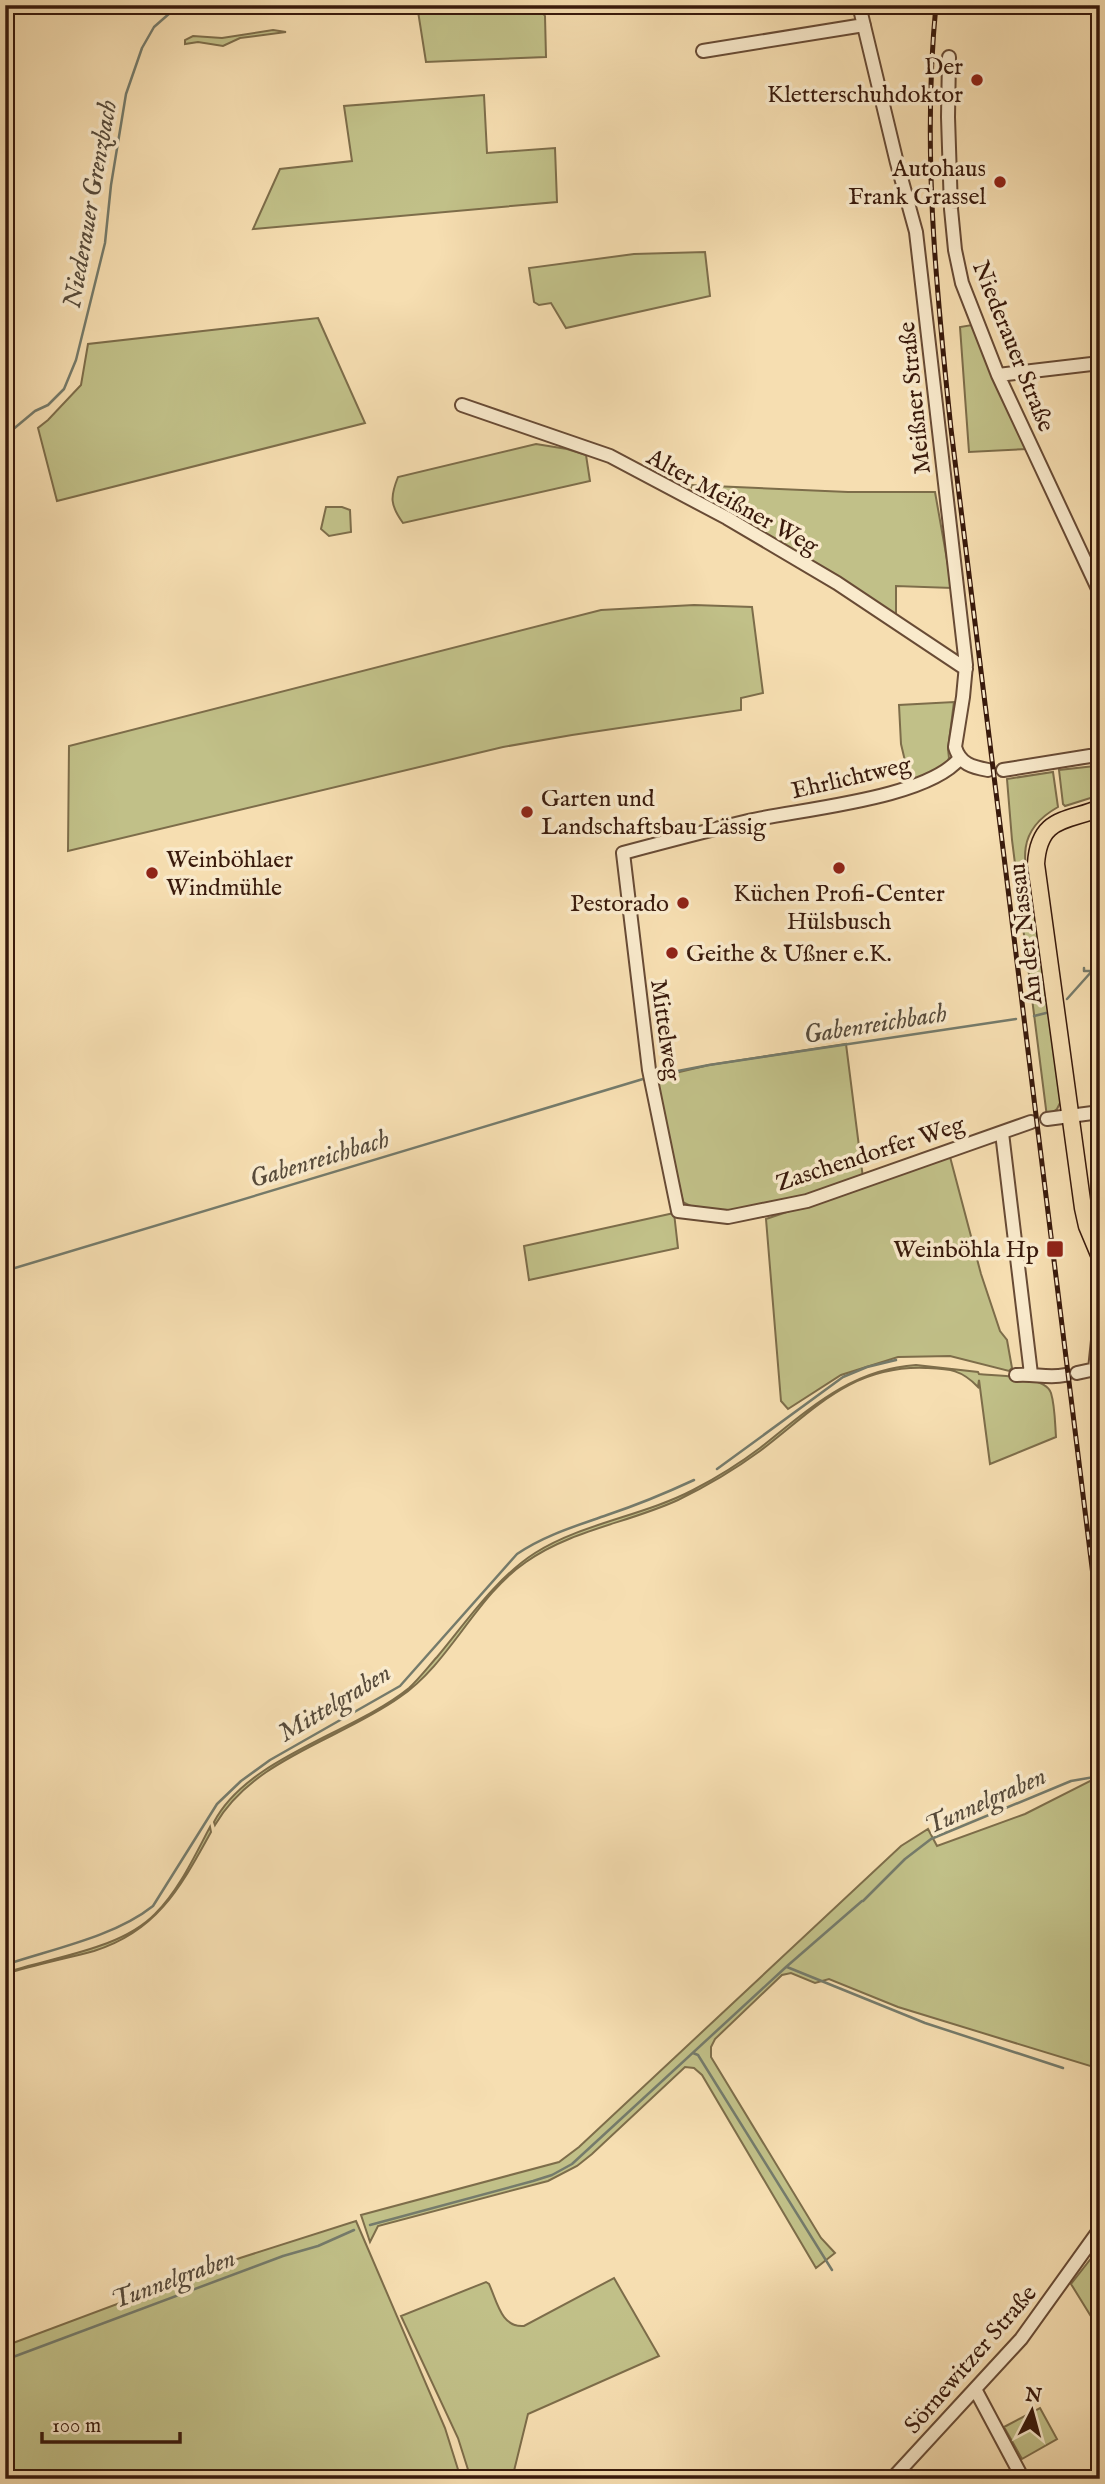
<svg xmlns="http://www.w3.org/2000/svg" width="1105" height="2484" font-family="'IM FELL English',serif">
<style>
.green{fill:#c1c088;stroke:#7d6d4a;stroke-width:2}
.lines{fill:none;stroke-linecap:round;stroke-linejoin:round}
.stream{stroke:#757b6b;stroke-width:2.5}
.minor-casing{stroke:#684b35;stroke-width:16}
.major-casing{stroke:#391a0c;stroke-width:19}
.minor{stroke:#f9eacc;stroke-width:12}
.major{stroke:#f6deb1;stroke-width:16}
.rail-casing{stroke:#391a0c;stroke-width:5}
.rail{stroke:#f9eacc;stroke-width:2.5;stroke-dasharray:8;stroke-linecap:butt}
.poi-dot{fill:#8f2418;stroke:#f9eacc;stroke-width:2.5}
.labels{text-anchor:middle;stroke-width:7;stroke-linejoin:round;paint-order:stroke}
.poi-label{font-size:24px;fill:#391a0c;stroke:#f9eacc;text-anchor:end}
.street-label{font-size:24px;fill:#391a0c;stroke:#f9eacc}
.water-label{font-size:26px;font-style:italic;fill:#574b3b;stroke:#f9eacc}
</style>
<rect width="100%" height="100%" fill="#f6deb1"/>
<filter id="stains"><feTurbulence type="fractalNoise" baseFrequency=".00286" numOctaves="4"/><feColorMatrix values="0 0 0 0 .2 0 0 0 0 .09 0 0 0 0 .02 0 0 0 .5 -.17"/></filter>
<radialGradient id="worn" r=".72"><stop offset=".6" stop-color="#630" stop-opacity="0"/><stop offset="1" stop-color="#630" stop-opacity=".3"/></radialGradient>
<path class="green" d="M 417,5 L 538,7 L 545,16 L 546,57 L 426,62 Z
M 273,30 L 286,32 L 240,38 L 223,46 L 198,42 L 185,44 L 185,40 L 193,36 L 222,38 Z
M 484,95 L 487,153 L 555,148 L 557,202 L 253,229 L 280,169 L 352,161 L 344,106 Z
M 705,252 L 710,296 L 566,328 L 551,303 L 539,305 L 534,302 L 529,268 L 634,254 Z
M 318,318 L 365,423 L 57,501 L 38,428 L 48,420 L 81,385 L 88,344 Z
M 972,325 L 1027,449 L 969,452 L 960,327 Z
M 536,444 L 567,449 L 586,455 L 590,481 L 403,523 C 390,505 390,497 398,477 Z
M 690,485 L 848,492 L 935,492 L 952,588 L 896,586 L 896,620 L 804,557 L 697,495 Z
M 326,507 L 342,507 L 350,510 L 351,532 L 329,536 L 321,529 Z
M 694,605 L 752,607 L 763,693 L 741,698 L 741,710 L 572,735 L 503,747 L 68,851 L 69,746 L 601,610 Z
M 954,702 L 948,749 L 949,758 L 946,765 L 910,782 L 901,744 L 899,705 Z
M 1095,766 L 1100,767 L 1100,795 L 1065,806 L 1063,804 L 1059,770 Z
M 1053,772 L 1058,807 C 1015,831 1023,861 1033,902 L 1061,1101 L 1057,1109 L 1047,1117 L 1012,840 L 1007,779 Z
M 846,1044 L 863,1178 C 817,1194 727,1229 683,1202 L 654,1078 L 709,1065 Z
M 949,1153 L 981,1274 L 1000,1331 L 1007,1340 L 1012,1368 L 1009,1371 L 950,1356 L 898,1357 L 841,1375 L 788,1409 L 781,1401 L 766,1219 L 861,1187 Z
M 674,1213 L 678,1248 L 529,1280 L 524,1246 Z
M 916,1365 L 978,1372 L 979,1374 C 996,1376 1045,1375 1051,1393 C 1055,1406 1055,1424 1056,1437 L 990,1464 L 979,1380 L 978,1387 C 961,1369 949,1369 926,1368 C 851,1365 813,1411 760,1451 C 734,1470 707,1486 678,1500 C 628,1523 571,1530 526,1562 C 475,1597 451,1662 400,1697 C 340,1740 254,1758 215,1825 L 214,1822 C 248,1757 354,1733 409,1688 C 419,1679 428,1667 437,1657 C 467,1621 496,1578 535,1553 C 583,1523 643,1516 693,1490 C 716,1478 739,1464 760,1448 C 808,1410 851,1369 916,1365 Z
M 1100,1776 L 1100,2069 L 898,2007 L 829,1979 L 815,1983 L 791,1973 L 782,1975 L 715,2039 L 711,2047 L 711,2057 L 821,2238 L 835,2253 L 816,2268 L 702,2075 L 694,2068 L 685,2067 L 592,2154 L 577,2166 L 548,2181 L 378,2226 L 370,2242 L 361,2215 L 559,2162 L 579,2147 L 901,1846 L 928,1829 L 937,1846 L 1025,1814 Z
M 210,1827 L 211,1832 C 181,1886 158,1931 94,1951 C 64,1959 34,1965 5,1974 L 5,1973 C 51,1957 120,1950 155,1914 C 179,1890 194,1857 210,1827 Z
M 356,2221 L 445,2428 L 461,2479 L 5,2479 L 5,2346 L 240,2258 Z
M 1100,2247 L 1100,2331 L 1071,2284 Z
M 614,2278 L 659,2356 L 528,2414 L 512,2479 L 471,2479 L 458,2438 L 401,2316 L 486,2282 L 489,2284 C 497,2301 501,2328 524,2326 Z
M 1040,2408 L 1057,2439 L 1022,2459 L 1004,2427 Z"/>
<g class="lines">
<path class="stream" d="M 5,436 L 35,411 L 48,405 L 64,389 L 76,360 L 105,243 L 111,185 L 126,94 L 142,48 L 154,27 L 179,5
M 1084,968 L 1084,971 L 1092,971
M 1067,999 L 1092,971 L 1100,970
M 1034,1016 L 1046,1013
M 657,1075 L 709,1065 L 1016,1019
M 5,1271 L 643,1079
M 717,1469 L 843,1377 L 867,1367 L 896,1360
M 863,1901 L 905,1859 L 931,1839 L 1071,1781 L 1100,1776
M 5,1965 C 52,1949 114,1937 153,1906 L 217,1804 L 241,1781 L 270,1760 L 400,1686 L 517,1554 C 545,1535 576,1526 607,1515 C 637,1505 666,1493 694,1480
M 787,1967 L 925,2023 L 1063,2068
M 693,2053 L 698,2055 L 832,2270
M 370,2225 L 533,2181 L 552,2175 L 572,2164 L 786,1967 L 862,1901
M 5,2360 L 283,2256 L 318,2246 L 354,2230"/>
<defs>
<path id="minor" d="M 859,5 L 897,163 L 916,232 L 966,665 L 963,697 L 955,747 C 960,764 972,767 988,770
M 703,51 L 864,25
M 949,57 L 948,117 L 951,209 L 955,250 L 962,283 L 998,375 L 1100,593
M 998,375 L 1100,363
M 462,405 L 610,456 L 727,518 L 837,583 L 966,669
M 960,758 C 927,799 800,809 748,821 C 706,831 664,842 623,853 L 649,1070 L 678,1211 L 728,1217 L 807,1201 L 1031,1122
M 1003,770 L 1090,756 L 1100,756
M 1047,1119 L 1100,1112
M 1002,1133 L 1031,1374
M 1095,1369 L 1100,1321
M 1077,1373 L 1100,1368
M 1016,1375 C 1033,1373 1048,1379 1065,1375
M 975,2389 L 1023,2479
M 892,2479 L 1021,2339 L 1100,2229"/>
<path id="major" d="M 1100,808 C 1067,822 1039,816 1036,864 L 1083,1208 L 1087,1226 L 1100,1257"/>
</defs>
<use href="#minor" class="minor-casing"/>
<use href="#major" class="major-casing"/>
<use href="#minor" class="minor"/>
<use href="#major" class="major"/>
<defs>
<path id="rail" d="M 936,5 C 922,147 936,288 951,429 L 1100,1632"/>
</defs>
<use href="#rail" class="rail-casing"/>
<use href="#rail" class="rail"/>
</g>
<g class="poi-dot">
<circle cx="977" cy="80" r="7"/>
<circle cx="1000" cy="182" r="7"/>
<circle cx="527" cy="812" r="7"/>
<circle cx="839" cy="868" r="7"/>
<circle cx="152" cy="873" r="7"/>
<circle cx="683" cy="903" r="7"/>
<circle cx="672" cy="953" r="7"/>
<rect x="1046" y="1240" width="18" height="18" rx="3.5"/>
</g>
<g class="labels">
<g class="poi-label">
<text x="963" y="74">Der<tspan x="963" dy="28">Kletterschuhdoktor</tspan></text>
<text x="986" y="176">Autohaus<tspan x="986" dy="28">Frank Grassel</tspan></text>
<text x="541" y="806" text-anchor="start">Garten und<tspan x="541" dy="28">Landschaftsbau Lässig</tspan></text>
<text x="166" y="867" text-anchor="start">Weinböhlaer<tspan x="166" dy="28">Windmühle</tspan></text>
<text x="839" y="901" text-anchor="middle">Küchen Profi-Center<tspan x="839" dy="28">Hülsbusch</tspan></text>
<text x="669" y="911">Pestorado</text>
<text x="686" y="961" text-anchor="start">Geithe &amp; Ußner e.K.</text>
<text x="1039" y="1257">Weinböhla Hp</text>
</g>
<g class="street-label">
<text transform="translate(1014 346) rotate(68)" y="8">Niederauer Straße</text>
<text transform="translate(914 398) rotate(-96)" y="8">Meißner Straße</text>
<text transform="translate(733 501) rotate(29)" y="8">Alter Meißner Weg</text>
<text transform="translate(851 777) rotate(-13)" y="8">Ehrlichtweg</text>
<text transform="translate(1025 934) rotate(-97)" y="8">An der Nassau</text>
<text transform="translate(666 1030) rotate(82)" y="8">Mittelweg</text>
<text transform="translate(870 1153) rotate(-18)" y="8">Zaschendorfer Weg</text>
<text transform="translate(970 2359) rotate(-49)" y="8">Sörnewitzer Straße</text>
</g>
<g class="water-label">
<text transform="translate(89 204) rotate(-80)" y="9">Niederauer Grenzbach</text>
<text transform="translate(875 1023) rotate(-9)" y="9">Gabenreichbach</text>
<text transform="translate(319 1158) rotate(-17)" y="9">Gabenreichbach</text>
<text transform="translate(334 1702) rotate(-31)" y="9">Mittelgraben</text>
<text transform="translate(985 1800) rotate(-24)" y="9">Tunnelgraben</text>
<text transform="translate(173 2278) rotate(-20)" y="9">Tunnelgraben</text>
</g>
</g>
<rect width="1105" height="2484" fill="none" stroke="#f6deb1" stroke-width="28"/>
<rect x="7" y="7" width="1091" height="2470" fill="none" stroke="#391a0c" stroke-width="3.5"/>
<rect x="14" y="14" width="1077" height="2456" fill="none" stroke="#391a0c" stroke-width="2"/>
<g transform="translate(1032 2411) rotate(6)" stroke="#f9eacc" stroke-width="5" paint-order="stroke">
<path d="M0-5L12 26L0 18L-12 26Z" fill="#391a0c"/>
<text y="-10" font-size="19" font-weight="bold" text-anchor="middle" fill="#391a0c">N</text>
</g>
<path d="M42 2432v10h138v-10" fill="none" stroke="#391a0c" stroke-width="3.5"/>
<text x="52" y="2432" font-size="21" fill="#391a0c" stroke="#f9eacc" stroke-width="5" paint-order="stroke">100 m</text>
<rect width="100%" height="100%" filter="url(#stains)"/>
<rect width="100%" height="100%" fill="url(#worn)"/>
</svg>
